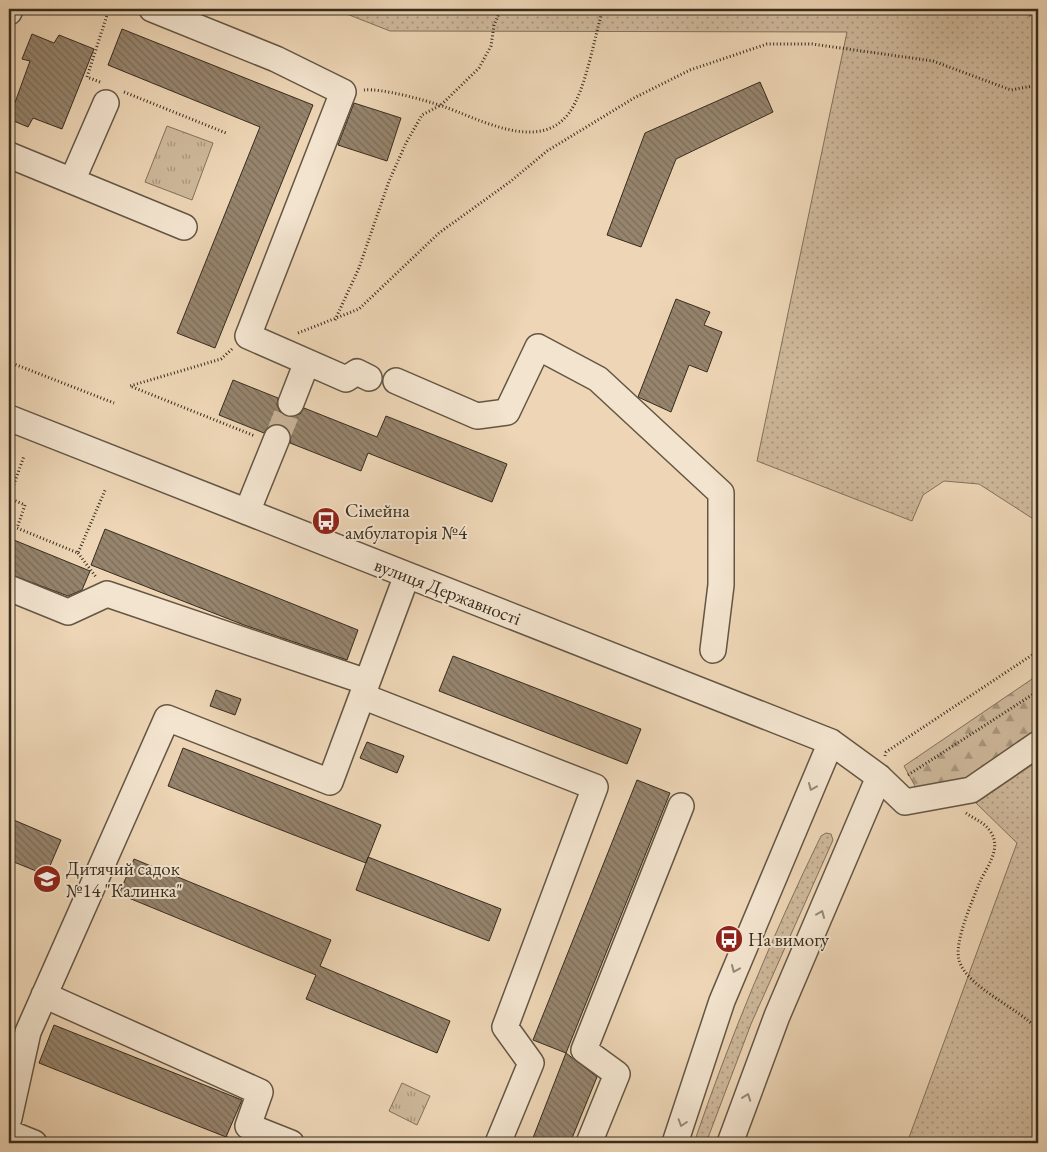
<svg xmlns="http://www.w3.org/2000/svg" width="1047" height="1152" font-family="'EB Garamond',serif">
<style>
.grass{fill:url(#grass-dots);stroke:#82725c}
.forest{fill:url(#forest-firs);stroke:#82725c}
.park{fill:url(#park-tufts);stroke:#82725c}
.building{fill:url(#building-back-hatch);stroke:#372c1e}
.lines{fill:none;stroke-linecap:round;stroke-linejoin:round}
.minor-tunnel{stroke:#c9b397;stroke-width:25;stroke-dasharray:25 12;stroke-linecap:butt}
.minor-casing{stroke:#645644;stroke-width:28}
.path{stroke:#372c1e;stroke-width:3;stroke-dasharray:1 2.5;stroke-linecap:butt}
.minor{stroke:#f3e4cf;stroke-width:25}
.oneway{stroke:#958876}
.labels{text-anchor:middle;stroke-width:4;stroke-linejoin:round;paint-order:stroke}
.poi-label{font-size:19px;fill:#372c1e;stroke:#f3e4cf;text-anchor:start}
.street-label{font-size:19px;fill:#372c1e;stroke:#f3e4cf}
</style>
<defs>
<pattern id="grass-dots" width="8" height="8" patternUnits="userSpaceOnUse" patternTransform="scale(1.25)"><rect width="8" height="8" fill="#ceb89b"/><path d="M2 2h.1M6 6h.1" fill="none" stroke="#a8967e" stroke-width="1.8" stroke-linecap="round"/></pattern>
<pattern id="forest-firs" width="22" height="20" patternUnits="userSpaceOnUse" patternTransform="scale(1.25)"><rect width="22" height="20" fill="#ceb89b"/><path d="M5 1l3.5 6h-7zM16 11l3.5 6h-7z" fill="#a8967e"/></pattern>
<pattern id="park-tufts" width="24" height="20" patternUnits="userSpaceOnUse" patternTransform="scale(1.25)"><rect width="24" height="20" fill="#ceb89b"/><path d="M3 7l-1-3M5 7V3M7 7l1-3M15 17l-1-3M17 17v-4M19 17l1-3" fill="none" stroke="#a8967e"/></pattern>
<pattern id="building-back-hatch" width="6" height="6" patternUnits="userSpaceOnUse" patternTransform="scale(1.25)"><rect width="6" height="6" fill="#96846d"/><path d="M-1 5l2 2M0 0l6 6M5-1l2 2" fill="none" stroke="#7b6c59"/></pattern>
</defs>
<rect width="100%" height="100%" fill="#edd5b5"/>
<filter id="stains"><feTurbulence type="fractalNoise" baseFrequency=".004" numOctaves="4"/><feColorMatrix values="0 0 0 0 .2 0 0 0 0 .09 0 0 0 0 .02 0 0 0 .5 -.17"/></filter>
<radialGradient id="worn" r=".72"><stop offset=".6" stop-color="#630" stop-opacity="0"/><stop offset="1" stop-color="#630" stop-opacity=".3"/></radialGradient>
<path class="grass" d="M 334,9 L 1038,9 L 1038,522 L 979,484 L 944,481 L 923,495 L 912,521 L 757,461 L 847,32 L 390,31 Z
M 1038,761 L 1038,1143 L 907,1143 L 1017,843 L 976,803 Z
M 826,833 L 831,834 L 833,840 L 751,1024 L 706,1143 L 694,1143 C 729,1040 773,934 821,836 Z"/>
<path class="forest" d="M 1038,675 L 1038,731 L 926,806 L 904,766 Z"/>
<path class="park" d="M 167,126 L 213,143 L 192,200 L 145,182 Z
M 402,1083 L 430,1096 L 417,1125 L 389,1111 Z"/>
<path class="building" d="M 122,29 L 313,105 L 215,348 L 177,333 L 260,127 L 108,65 Z
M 32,34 L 54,43 L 59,35 L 94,49 L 62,129 L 33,118 L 28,127 L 9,119 L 30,61 L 22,59 Z
M 760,82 L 773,112 L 676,159 L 641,247 L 607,235 L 645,133 Z
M 354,103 L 401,118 L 387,161 L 338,145 Z
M 676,299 L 710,312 L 704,325 L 722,332 L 707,372 L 689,365 L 671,412 L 638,397 Z
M 233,380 L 278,398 L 277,405 L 280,412 L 286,417 L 300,414 L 304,408 L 377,437 L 386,416 L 507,464 L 492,502 L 368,453 L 361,471 L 290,443 L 291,436 L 289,430 L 282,425 L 269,426 L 264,433 L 219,415 Z
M 105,529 L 358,630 L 347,660 L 244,625 L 91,565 Z
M 9,538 L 90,571 L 82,590 L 68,596 L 9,574 Z
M 453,656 L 641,729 L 627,764 L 439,691 Z
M 216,690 L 241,699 L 235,715 L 210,706 Z
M 367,742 L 404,756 L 397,773 L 360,758 Z
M 183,748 L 381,825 L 366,863 L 168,786 Z
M 637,780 L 670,793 L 566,1053 L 533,1040 Z
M 9,818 L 61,840 L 46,875 L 9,860 Z
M 368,857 L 501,909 L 489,941 L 356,890 Z
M 134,859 L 331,940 L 320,966 L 450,1021 L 437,1053 L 306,999 L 316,975 L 119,894 Z
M 54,1025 L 242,1100 L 226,1137 L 39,1063 Z
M 566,1053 L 597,1077 L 570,1143 L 531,1143 Z"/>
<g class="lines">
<path class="minor-tunnel" d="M 277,438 L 291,403"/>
<defs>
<path id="minor" d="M 152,9 L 276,59 L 343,92 L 248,336 L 346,379 L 357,372 L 369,378
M 9,12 L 10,9
M 9,155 L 184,227
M 72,181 L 106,103
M 396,381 L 477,416 L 507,412 L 538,347 L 598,379 L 721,493 L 721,585 L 713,650
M 291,403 L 307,362
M 9,418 L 831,742 L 879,777 L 905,802 L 971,790 L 1038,744
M 247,512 L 277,438
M 407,575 L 362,696 L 595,787 L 505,1027 L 531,1063 L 498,1143
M 9,588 L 68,612 L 107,594 L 367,682
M 44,995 L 260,1092 L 248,1126 L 291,1143
M 9,1118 L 28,1032 L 167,718 L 330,782 L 362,696
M 9,1133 L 34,1143
M 589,1143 L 617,1074 L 584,1050 L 681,806
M 675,1143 L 722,1001 L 831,742
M 730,1143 L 777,1016 L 879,777"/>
</defs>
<use href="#minor" class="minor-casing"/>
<path class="path" d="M 1017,9 L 1038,19
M 100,82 L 87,77 L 109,9
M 364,90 C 381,88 425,100 442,106 C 478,118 539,154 569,113 C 586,90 594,38 603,9
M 124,92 L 226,133
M 335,320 L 359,268 L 389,181 L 406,143 L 422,115 L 441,105 L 479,68 L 491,46 L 494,25 L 501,9
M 298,333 L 359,309 L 439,233 L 511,181 L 547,151 L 634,98 L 690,70 L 767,44 L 812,44 L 933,61 L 1011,90 L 1038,85
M 232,349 L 221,359 L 130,386 L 255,436
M 9,362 L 114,403
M 9,498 L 25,505 L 17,528 L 78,553 L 106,488
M 9,498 L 24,456
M 78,553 L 96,577
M 885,756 L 886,752 L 1038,651
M 908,775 L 1038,691
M 966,813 C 974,819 984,822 990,831 C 1003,849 986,867 979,884 C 972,902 954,942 959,960 C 967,988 1018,1007 1038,1030
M 218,1143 L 230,1136"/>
<use href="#minor" class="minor"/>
</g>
<defs><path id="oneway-chevron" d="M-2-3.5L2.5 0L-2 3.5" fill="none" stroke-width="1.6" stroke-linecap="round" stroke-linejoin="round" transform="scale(1.25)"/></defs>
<g class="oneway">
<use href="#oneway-chevron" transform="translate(812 787) rotate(113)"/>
<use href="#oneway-chevron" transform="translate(821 914) rotate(-67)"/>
<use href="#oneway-chevron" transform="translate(735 969) rotate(113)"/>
<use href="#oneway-chevron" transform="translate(747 1097) rotate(-70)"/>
<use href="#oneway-chevron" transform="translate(682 1123) rotate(108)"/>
</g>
<defs>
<symbol id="bus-disc" viewBox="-11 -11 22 22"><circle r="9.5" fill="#8f2418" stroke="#f3e4cf"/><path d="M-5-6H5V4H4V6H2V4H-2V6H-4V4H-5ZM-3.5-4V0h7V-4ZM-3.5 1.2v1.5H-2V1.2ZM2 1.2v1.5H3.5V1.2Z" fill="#fff"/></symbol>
<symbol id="school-disc" viewBox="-11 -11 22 22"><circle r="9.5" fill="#8f2418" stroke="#f3e4cf"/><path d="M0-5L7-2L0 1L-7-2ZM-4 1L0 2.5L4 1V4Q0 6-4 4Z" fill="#fff"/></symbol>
</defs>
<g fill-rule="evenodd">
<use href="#bus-disc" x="310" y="505" width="32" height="32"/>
<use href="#school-disc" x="31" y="863" width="32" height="32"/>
<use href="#bus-disc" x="713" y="923" width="32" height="32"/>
</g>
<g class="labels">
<g class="poi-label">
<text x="345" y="517">Сімейна<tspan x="345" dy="22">амбулаторія №4</tspan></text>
<text x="66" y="875">Дитячий садок<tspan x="66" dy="22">№14 "Калинка"</tspan></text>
<text x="748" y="946">На вимогу</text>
</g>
<g class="street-label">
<text transform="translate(448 591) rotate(21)" y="7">вулиця Державності</text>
</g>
</g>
<rect width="1047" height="1152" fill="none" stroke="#edd5b5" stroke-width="30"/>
<rect x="10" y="10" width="1027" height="1132" fill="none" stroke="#372c1e" stroke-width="2.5"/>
<rect x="15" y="15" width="1017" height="1122" fill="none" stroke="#372c1e"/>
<rect width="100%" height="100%" filter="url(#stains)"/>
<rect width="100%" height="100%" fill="url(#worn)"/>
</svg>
